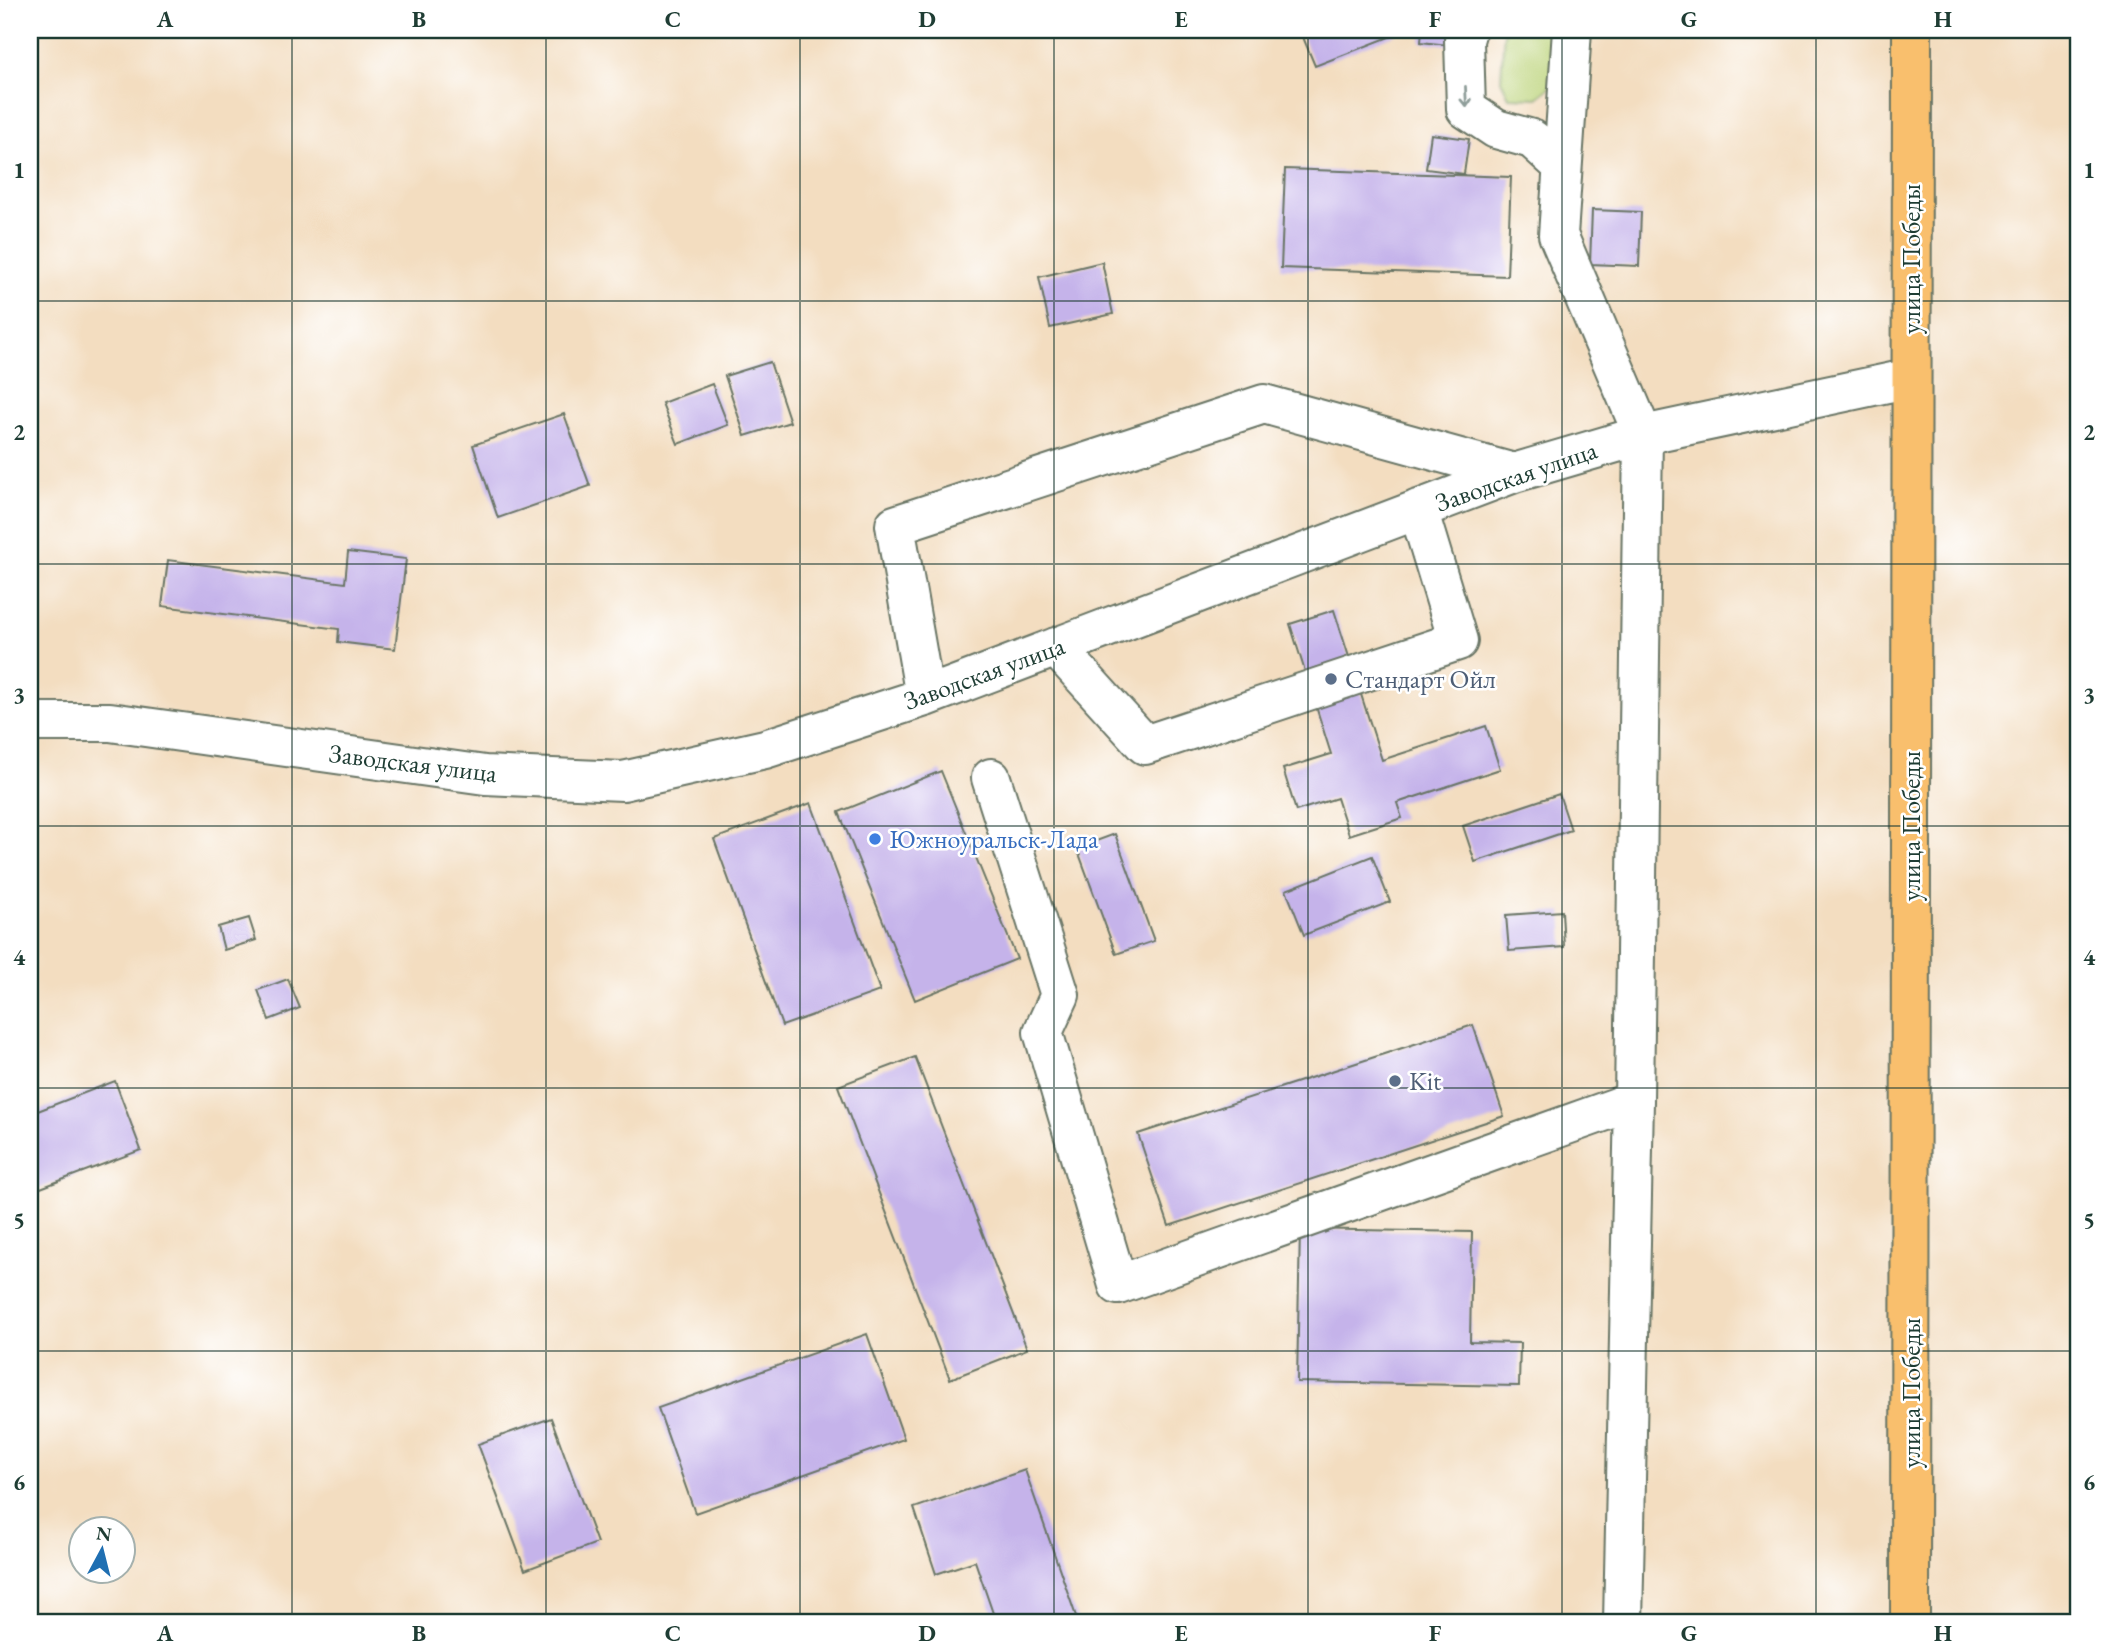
<svg xmlns="http://www.w3.org/2000/svg" width="2108" height="1652" font-family="'EB Garamond',serif">
<style>
.green{fill:#bbd378;stroke:#6d8856;stroke-width:2}
.building{fill:#c5b3ea}
.lines{fill:none;stroke-linecap:round;stroke-linejoin:round}
.minor-casing{stroke:#697565;stroke-width:42}
.highway-casing{stroke:#697565;stroke-width:42}
.minor{stroke:#fff;stroke-width:38}
.highway{stroke:#f9bf6d;stroke-width:38}
.oneway{stroke:#8f9e9a}
.grid{fill:none;stroke:#1f3d34;stroke-width:2;stroke-opacity:0.55}
.service-dot{fill:#5c6f8a;stroke:#fff;stroke-width:2.5}
.shop-dot{fill:#3f7fe0;stroke:#fff;stroke-width:2.5}
.labels{text-anchor:middle;stroke-width:5;stroke-linejoin:round;paint-order:stroke}
.street-label{font-size:26px;fill:#1f3d34;stroke:#fff}
.service-label{font-size:26px;fill:#4e5e75;stroke:#fff;text-anchor:start}
.shop-label{font-size:26px;fill:#366cbe;stroke:#fff;text-anchor:start}
.neatline{fill:none;stroke:#1f3d34;stroke-width:2.5}
.grid-label{font-size:23px;text-anchor:middle;font-weight:bold;fill:#1f3d34}
</style>
<rect width="100%" height="100%" fill="#fff"/>
<filter id="ink" filterUnits="userSpaceOnUse"><feTurbulence type="fractalNoise" baseFrequency=".0143" numOctaves="2"/><feDisplacementMap in="SourceGraphic" scale="14" xChannelSelector="R" yChannelSelector="G"/><feConvolveMatrix kernelMatrix="1 2 1 2 8 2 1 2 1" color-interpolation-filters="sRGB"/></filter>
<filter id="wash" filterUnits="userSpaceOnUse"><feTurbulence type="fractalNoise" baseFrequency=".00686" numOctaves="4" result="noise"/><feDisplacementMap in="SourceGraphic" scale="28" xChannelSelector="R" yChannelSelector="G"/><feGaussianBlur stdDeviation="1.57" result="paint"/><feColorMatrix in="noise" values="0 0 0 0 0 0 0 0 0 0 0 0 0 0 0 0 0 1.4 0 .05"/><feComposite in="paint" operator="in"/></filter>
<g filter="url(#wash)">
<rect width="100%" height="100%" fill="#f3ddc0"/>
<path class="green" d="M 1504,30 L 1558,30 L 1556,83 L 1537,98 L 1509,97 L 1501,80 Z"/>
<g id="blocks">
<path class="building" d="M 1300,30 L 1395,30 L 1397,34 L 1315,66 Z
M 1422,30 L 1469,30 L 1467,47 L 1421,42 Z
M 1431,134 L 1469,139 L 1464,174 L 1426,169 Z
M 1285,169 L 1511,177 L 1507,276 L 1281,268 Z
M 1592,210 L 1641,212 L 1639,266 L 1590,264 Z
M 1102,262 L 1113,314 L 1050,328 L 1039,277 Z
M 770,362 L 790,422 L 745,436 L 725,376 Z
M 712,384 L 728,425 L 678,444 L 662,403 Z
M 564,414 L 590,486 L 498,518 L 473,445 Z
M 348,552 L 406,559 L 395,649 L 338,642 L 339,629 L 162,606 L 168,560 L 345,583 Z
M 1334,610 L 1382,760 L 1486,726 L 1500,769 L 1397,803 L 1402,818 L 1349,835 L 1337,798 L 1296,811 L 1283,769 L 1331,754 L 1290,624 Z
M 941,771 L 1017,959 L 915,1000 L 839,812 Z
M 1559,794 L 1571,830 L 1475,862 L 1463,826 Z
M 811,803 L 880,991 L 782,1026 L 714,839 Z
M 1115,834 L 1154,941 L 1116,954 L 1077,848 Z
M 1372,856 L 1390,902 L 1304,935 L 1286,890 Z
M 1562,911 L 1564,947 L 1509,951 L 1506,915 Z
M 249,918 L 256,940 L 224,950 L 218,927 Z
M 288,979 L 300,1008 L 269,1020 L 258,990 Z
M 1473,1025 L 1504,1116 L 1169,1226 L 1138,1134 Z
M 915,1057 L 1027,1349 L 950,1379 L 838,1086 Z
M 115,1081 L 141,1150 L 30,1192 L 30,1114 Z
M 1300,1229 L 1472,1232 L 1470,1342 L 1520,1343 L 1519,1386 L 1297,1382 Z
M 867,1334 L 904,1439 L 695,1513 L 658,1408 Z
M 551,1418 L 597,1543 L 525,1570 L 478,1444 Z
M 1025,1470 L 1078,1622 L 996,1622 L 975,1561 L 936,1574 L 914,1508 Z
M 537,1615 L 540,1622 L 517,1622 Z"/>
</g>
</g>
<g filter="url(#ink)">
<use href="#blocks" fill-opacity="0" stroke="#697565" stroke-width="2"/>
<g class="lines">
<defs>
<path id="minor" d="M 1467,30 L 1464,40 L 1466,109 L 1496,129 L 1532,139 L 1562,166
M 1572,30 L 1558,235 L 1643,435 L 1634,1101 L 1623,1622
M 1056,647 L 1145,745 L 1458,641 L 1418,509
M 925,697 L 895,525 L 1264,404 L 1514,473
M 30,722 L 110,722 L 485,775 L 623,781 L 765,749 L 925,697 L 1514,473 L 1643,435 L 1911,378
M 991,778 L 1060,995 L 1043,1032 L 1118,1285 L 1634,1101"/>
<path id="highway" d="M 1910,1622 L 1912,30"/>
</defs>
<use href="#minor" class="minor-casing"/>
<use href="#highway" class="highway-casing"/>
<use href="#minor" class="minor"/>
<use href="#highway" class="highway"/>
</g>
<defs><path id="oneway-shaft" d="M-6 0H5M1.5-3L5.5 0L1.5 3" fill="none" stroke-width="1.6" stroke-linecap="round" stroke-linejoin="round" transform="scale(1.75)"/></defs>
<use class="oneway" href="#oneway-shaft" transform="translate(1466 97) rotate(87)"/>
</g>
<path class="grid" d="M 292,30 L 292,1622M 546,30 L 546,1622M 800,30 L 800,1622M 1054,30 L 1054,1622M 1308,30 L 1308,1622M 1562,30 L 1562,1622M 1816,30 L 1816,1622M 30,301 L 2078,301M 30,564 L 2078,564M 30,826 L 2078,826M 30,1088 L 2078,1088M 30,1351 L 2078,1351"/>
<g class="service-dot">
<circle cx="1331" cy="679" r="7"/>
<circle cx="1395" cy="1081" r="7"/>
</g>
<circle class="shop-dot" cx="875" cy="839" r="7"/>
<g class="labels">
<g class="street-label">
<text transform="translate(1911 259) rotate(-90)" y="9">улица Победы</text>
<text transform="translate(1516 476) rotate(-19)" y="9">Заводская улица</text>
<text transform="translate(984 673) rotate(-20)" y="9">Заводская улица</text>
<text transform="translate(413 763) rotate(7)" y="9">Заводская улица</text>
<text transform="translate(1911 826) rotate(-90)" y="9">улица Победы</text>
<text transform="translate(1911 1393) rotate(-90)" y="9">улица Победы</text>
</g>
<g class="service-label">
<text x="1345" y="688">Стандарт Ойл</text>
<text x="1409" y="1090">Kit</text>
</g>
<g class="shop-label">
<text x="889" y="848">Южноуральск-Лада</text>
</g>
</g>
<rect width="2108" height="1652" fill="none" stroke="#fff" stroke-width="77"/>
<g transform="translate(102 1550) rotate(7)"><circle r="33" fill="#ffffff" stroke="#a5b1ae" stroke-width="2"/>
<path d="M0-5L12 26L0 18L-12 26Z" fill="#1f6fb2"/>
<text y="-10" font-size="19" font-weight="bold" text-anchor="middle" fill="#1f3d34">N</text>
</g>
<rect x="38" y="38" width="2032" height="1576" class="neatline"/>
<g class="grid-label">
<text x="165" y="27">A</text>
<text x="419" y="27">B</text>
<text x="673" y="27">C</text>
<text x="927" y="27">D</text>
<text x="1181" y="27">E</text>
<text x="1435" y="27">F</text>
<text x="1689" y="27">G</text>
<text x="1943" y="27">H</text>
<text x="19" y="178">1</text>
<text x="2089" y="178">1</text>
<text x="19" y="440">2</text>
<text x="2089" y="440">2</text>
<text x="19" y="703">3</text>
<text x="2089" y="703">3</text>
<text x="19" y="965">4</text>
<text x="2089" y="965">4</text>
<text x="19" y="1228">5</text>
<text x="2089" y="1228">5</text>
<text x="19" y="1490">6</text>
<text x="2089" y="1490">6</text>
<text x="165" y="1641">A</text>
<text x="419" y="1641">B</text>
<text x="673" y="1641">C</text>
<text x="927" y="1641">D</text>
<text x="1181" y="1641">E</text>
<text x="1435" y="1641">F</text>
<text x="1689" y="1641">G</text>
<text x="1943" y="1641">H</text>
</g>
</svg>
